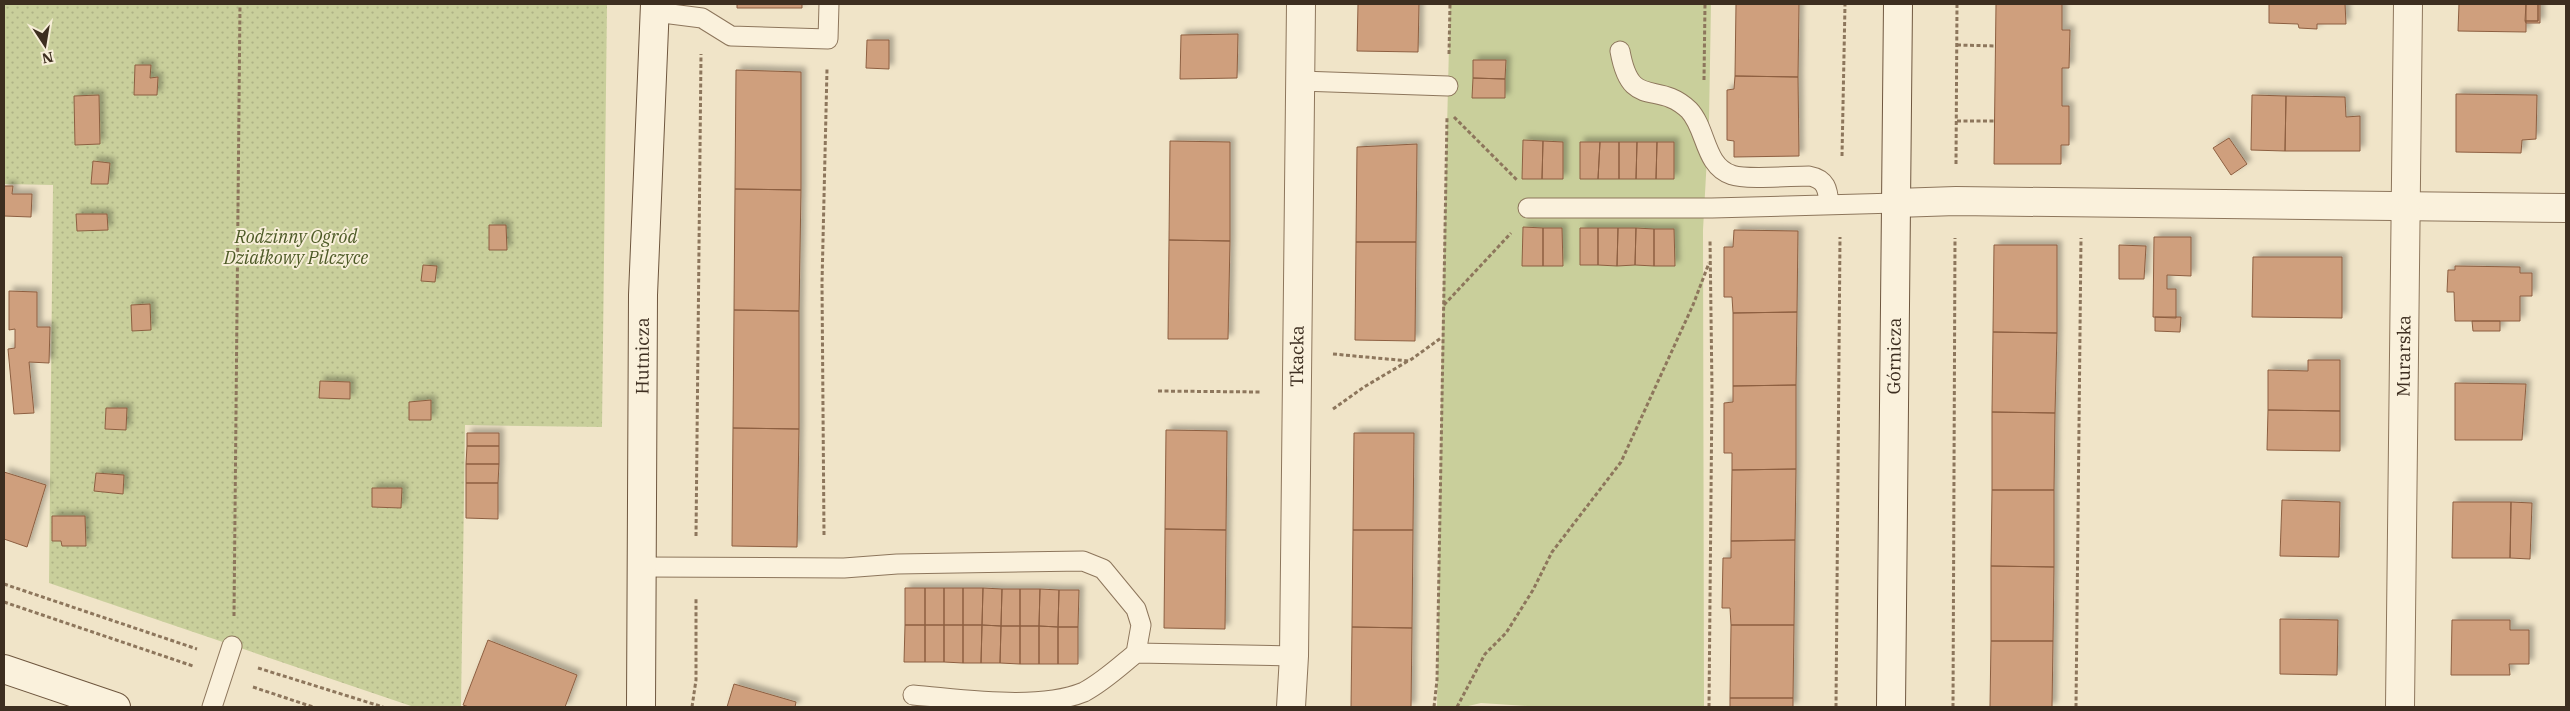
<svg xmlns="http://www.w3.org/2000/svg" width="2570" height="711" font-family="'IBM Plex Serif',serif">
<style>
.green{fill:#c9cf9b}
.garden{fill:url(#garden-dots)}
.building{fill:#cf9f7d;stroke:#8d5f41;filter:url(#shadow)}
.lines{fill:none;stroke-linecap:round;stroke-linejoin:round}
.lane-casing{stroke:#8d765c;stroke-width:21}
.street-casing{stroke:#8d765c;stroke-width:30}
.secondary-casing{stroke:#6f573f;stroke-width:30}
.path{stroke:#8d765c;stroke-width:3;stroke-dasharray:4 2.5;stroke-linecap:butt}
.lane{stroke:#faf1dc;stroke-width:19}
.street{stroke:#faf1dc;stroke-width:28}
.secondary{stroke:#faf1dc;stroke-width:28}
.labels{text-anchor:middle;stroke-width:4;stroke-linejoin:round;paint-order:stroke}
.park-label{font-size:18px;font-style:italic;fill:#4d5a26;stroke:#f7eed8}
.street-label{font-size:18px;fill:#3d2e20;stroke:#f7eed8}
</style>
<defs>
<pattern id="garden-dots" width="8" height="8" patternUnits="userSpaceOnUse" patternTransform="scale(1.25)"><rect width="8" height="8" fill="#c9cf9b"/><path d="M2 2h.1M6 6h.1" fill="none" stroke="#aeb285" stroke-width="1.8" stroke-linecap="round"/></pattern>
<filter id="shadow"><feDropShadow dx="4.5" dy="-4.5" stdDeviation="2.5" flood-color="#0004"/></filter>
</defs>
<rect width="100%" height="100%" fill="#f0e4c8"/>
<path class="green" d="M 1450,4 L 1711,4 L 1709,120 L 1703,230 L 1704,707 L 1541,707 L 1481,703 L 1464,707 L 1437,707 L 1442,337 Z"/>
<path class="garden" d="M 4,4 L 607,4 L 602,427 L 465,425 L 461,707 L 414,707 L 49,583 L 53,185 L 4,184 Z"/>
<path class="building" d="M 737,4 L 802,4 L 802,8 L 737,8 Z
M 1358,4 L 1419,4 L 1418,52 L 1357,51 Z
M 1736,4 L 1799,4 L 1798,77 L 1735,76 Z
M 1996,4 L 2062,4 L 2062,30 L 2070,30 L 2069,68 L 2062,68 L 2062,106 L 2069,106 L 2069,145 L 2061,145 L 2061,164 L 1994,164 Z
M 2269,4 L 2345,4 L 2346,24 L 2317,24 L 2317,29 L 2299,28 L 2298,24 L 2269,23 Z
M 2459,4 L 2526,4 L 2526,32 L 2458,31 Z
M 2526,4 L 2538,4 L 2538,21 L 2525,21 Z
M 2538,4 L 2540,4 L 2540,23 L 2526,23 L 2525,21 L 2538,21 Z
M 1238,34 L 1237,78 L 1180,79 L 1181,35 Z
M 867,40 L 889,40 L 889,69 L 866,68 Z
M 1473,60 L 1506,60 L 1505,79 L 1473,78 Z
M 135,65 L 151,65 L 150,78 L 158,77 L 157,95 L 134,95 Z
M 736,70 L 801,72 L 801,190 L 735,189 Z
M 1735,76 L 1798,77 L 1799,156 L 1734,157 L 1734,141 L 1727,140 L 1727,90 L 1734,89 Z
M 1473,78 L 1505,79 L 1505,98 L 1472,98 Z
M 2456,94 L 2537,95 L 2536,139 L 2522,140 L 2521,153 L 2456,152 Z
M 99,95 L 100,144 L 75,145 L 74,96 Z
M 2252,95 L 2286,96 L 2285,151 L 2251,150 Z
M 2286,96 L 2345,97 L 2346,117 L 2360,116 L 2360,151 L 2285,151 Z
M 2229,138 L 2247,164 L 2231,175 L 2213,148 Z
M 1523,140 L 1543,141 L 1542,179 L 1522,179 Z
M 1170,141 L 1230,142 L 1230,241 L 1169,240 Z
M 1543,141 L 1563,142 L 1563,179 L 1542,179 Z
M 1580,142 L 1600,142 L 1598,179 L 1580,179 Z
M 1600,142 L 1619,142 L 1619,179 L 1598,179 Z
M 1619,142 L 1637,142 L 1636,179 L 1619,179 Z
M 1637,142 L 1657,142 L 1656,179 L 1636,179 Z
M 1657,142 L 1674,142 L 1674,179 L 1656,179 Z
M 1417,144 L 1416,242 L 1356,242 L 1357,147 Z
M 93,161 L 110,163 L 108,184 L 91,184 Z
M 4,186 L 13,186 L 12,194 L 32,194 L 31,217 L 4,216 Z
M 735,189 L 801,190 L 799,311 L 734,310 Z
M 76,214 L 107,214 L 108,230 L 77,231 Z
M 489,225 L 506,225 L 507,250 L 489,250 Z
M 1523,227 L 1543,228 L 1543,266 L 1522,266 Z
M 1543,228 L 1562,228 L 1563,266 L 1543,266 Z
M 1580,228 L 1598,228 L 1598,265 L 1580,265 Z
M 1598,228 L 1618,228 L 1617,266 L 1598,265 Z
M 1618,228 L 1636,228 L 1635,265 L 1617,266 Z
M 1636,228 L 1654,229 L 1654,266 L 1635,265 Z
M 1654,229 L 1674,229 L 1675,266 L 1654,266 Z
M 1734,230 L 1798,231 L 1797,312 L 1733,313 L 1732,297 L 1724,297 L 1724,247 L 1733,247 Z
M 2154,237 L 2191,237 L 2191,276 L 2167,275 L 2167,289 L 2176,289 L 2176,318 L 2153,317 Z
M 1169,240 L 1230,241 L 1228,339 L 1168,339 Z
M 1356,242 L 1416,242 L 1415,341 L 1355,340 Z
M 1994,245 L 2057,245 L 2057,333 L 1993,332 Z
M 2119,245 L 2146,246 L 2144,279 L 2119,279 Z
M 2253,257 L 2342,257 L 2342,318 L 2252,317 Z
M 423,265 L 437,266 L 435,282 L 421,281 Z
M 2455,266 L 2520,267 L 2520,273 L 2532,273 L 2532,296 L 2520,296 L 2520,321 L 2455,321 L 2454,292 L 2447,292 L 2448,270 L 2455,270 Z
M 9,291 L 37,292 L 37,327 L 50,327 L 49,363 L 29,362 L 34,413 L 14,414 L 8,349 L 15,348 L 15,329 L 9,330 Z
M 150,304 L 151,330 L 132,331 L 131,305 Z
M 734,310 L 799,311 L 799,429 L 733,428 Z
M 1797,312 L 1796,385 L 1733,386 L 1733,313 Z
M 2155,317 L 2181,317 L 2180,332 L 2155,331 Z
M 2472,321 L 2500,321 L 2500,331 L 2473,331 Z
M 1993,332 L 2057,333 L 2055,413 L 1992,412 Z
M 2308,360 L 2340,360 L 2340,411 L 2268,410 L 2268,370 L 2308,371 Z
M 320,381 L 350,382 L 350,399 L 319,398 Z
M 2455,383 L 2526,384 L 2522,440 L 2455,440 Z
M 1796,385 L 1796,469 L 1732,470 L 1732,453 L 1724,453 L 1724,403 L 1733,402 L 1733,386 Z
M 431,400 L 431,420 L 409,420 L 409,402 Z
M 106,408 L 127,408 L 126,430 L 105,429 Z
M 2268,410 L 2340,411 L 2340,451 L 2267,450 Z
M 1992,412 L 2055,413 L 2054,490 L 1992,490 Z
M 733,428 L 799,429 L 797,547 L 732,546 Z
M 1166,430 L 1227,431 L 1226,530 L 1165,529 Z
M 467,433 L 499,433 L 499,446 L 467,446 Z
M 1354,433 L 1414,433 L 1413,530 L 1353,530 Z
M 467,446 L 499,446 L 499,464 L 466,464 Z
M 466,464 L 499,464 L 498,483 L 466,483 Z
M 1796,469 L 1795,540 L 1731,541 L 1732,470 Z
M 4,472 L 46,485 L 27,547 L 4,539 Z
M 96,473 L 124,475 L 123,494 L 94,491 Z
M 466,483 L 498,483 L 498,519 L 466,518 Z
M 372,488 L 402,488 L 401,508 L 372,507 Z
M 1992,490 L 2054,490 L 2054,567 L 1991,566 Z
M 2282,500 L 2340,502 L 2339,557 L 2280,556 Z
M 2453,502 L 2511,502 L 2510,558 L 2452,558 Z
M 2511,502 L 2532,503 L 2530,559 L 2510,558 Z
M 52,516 L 85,516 L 86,546 L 62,546 L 61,541 L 52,541 Z
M 1165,529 L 1226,530 L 1225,629 L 1164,628 Z
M 1353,530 L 1413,530 L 1412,628 L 1352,627 Z
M 1795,540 L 1794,625 L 1731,625 L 1730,608 L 1722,608 L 1723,558 L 1731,558 L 1731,541 Z
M 1991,566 L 2054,567 L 2053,641 L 1991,641 Z
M 905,588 L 925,588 L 925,625 L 905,625 Z
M 925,588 L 944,588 L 944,625 L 925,625 Z
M 944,588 L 963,588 L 963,625 L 944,625 Z
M 963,588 L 983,588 L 982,625 L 963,625 Z
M 983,588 L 1002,589 L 1001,626 L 982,625 Z
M 1002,589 L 1020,589 L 1020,626 L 1001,626 Z
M 1020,589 L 1040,589 L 1039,626 L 1020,626 Z
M 1040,589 L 1059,590 L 1058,627 L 1039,626 Z
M 1059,590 L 1079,590 L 1078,627 L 1058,627 Z
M 2280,619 L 2338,620 L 2337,675 L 2280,674 Z
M 2452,620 L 2510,620 L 2510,630 L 2529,630 L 2529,664 L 2509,664 L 2510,675 L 2451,675 Z
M 905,625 L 925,625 L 925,662 L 904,662 Z
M 925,625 L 944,625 L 944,662 L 925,662 Z
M 944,625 L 963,625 L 963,663 L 944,662 Z
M 963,625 L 982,625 L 981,663 L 963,663 Z
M 982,625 L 1001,626 L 1000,663 L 981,663 Z
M 1731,625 L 1794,625 L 1793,698 L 1730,698 Z
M 1001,626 L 1020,626 L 1020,664 L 1000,663 Z
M 1020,626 L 1039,626 L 1039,664 L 1020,664 Z
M 1039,626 L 1058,627 L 1058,664 L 1039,664 Z
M 1058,627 L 1078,627 L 1078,664 L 1058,664 Z
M 1352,627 L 1412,628 L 1411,707 L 1351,707 Z
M 488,640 L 577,675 L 565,707 L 469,707 L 463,705 Z
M 1991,641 L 2053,641 L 2052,707 L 1990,707 Z
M 734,684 L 796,702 L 795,707 L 727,707 Z
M 1730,698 L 1793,698 L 1793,707 L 1730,707 Z"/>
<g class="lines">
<defs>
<path id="lane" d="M 655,12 L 702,18 L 731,36 L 828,39 L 829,4
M 1620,51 C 1631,112 1657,79 1689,110 C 1707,129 1704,166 1732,175 C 1745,180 1792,176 1809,176 C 1826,179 1828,189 1829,205
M 1300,81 L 1448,86
M 1528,208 L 1712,208 L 1896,203
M 642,567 L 844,568 L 897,564 L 1083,561 L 1103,569 L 1136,609 L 1141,625 L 1136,653
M 913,695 C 963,699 1038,711 1084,692 C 1103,682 1119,667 1136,653 L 1294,656
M 212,707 L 232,646"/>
<g id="street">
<path d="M 1896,203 L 1956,201 L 2566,208"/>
<path id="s1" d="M 1291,707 L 1294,656 L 1301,4"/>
<path id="s2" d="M 2400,707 L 2408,4"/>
</g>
<g id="secondary">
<path d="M 4,669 L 116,707"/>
<path id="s3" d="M 641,707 L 643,295 L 655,4"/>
<path id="s4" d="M 1891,707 L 1898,4"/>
</g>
</defs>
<use href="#lane" class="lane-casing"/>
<use href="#street" class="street-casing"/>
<use href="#secondary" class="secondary-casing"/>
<path class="path" d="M 1957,45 L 1995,46
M 1449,54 L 1450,4
M 1704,80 L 1705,4
M 1454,117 L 1517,180
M 1957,121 L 1995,121
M 1842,156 L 1845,4
M 1956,164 L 1957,4
M 1444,305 L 1511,233
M 1333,354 L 1409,361 L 1441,338
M 1158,391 L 1261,392
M 1333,409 L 1364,387 L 1408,361
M 824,535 L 822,283 L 827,69
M 696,536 L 701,54
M 4,584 L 197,649
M 4,602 L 193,666
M 234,616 L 240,4
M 258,668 L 383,707
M 253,687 L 313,707
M 692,707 L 696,680 L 696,599
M 1434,707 L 1437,680 L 1447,118
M 1457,707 L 1485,654 L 1506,633 L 1533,590 L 1552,552 L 1621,462 L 1693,305 L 1709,263
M 1709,707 L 1712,390 L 1710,239
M 1836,707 L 1840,237
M 1953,707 L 1955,238
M 2076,707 L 2081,238"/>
<use href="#lane" class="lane"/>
<use href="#street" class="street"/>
<use href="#secondary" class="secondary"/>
</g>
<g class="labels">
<g class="park-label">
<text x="296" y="243">Rodzinny Ogród<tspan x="296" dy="21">Działkowy Pilczyce</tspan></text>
</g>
<g class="street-label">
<text dy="6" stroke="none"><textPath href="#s3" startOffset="351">Hutnicza</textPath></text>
<text dy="6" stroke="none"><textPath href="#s4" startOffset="351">Górnicza</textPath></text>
<text dy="6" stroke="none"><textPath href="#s2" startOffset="351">Murarska</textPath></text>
<text dy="6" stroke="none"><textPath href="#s1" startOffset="351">Tkacka</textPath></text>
</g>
</g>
<rect width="2570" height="711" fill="none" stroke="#3d2e20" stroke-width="10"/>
<g transform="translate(45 45) rotate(168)" stroke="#f7eed8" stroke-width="4" paint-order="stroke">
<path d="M0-4L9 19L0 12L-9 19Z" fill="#3d2e20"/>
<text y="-8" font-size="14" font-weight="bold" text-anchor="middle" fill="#3d2e20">N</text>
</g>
</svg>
